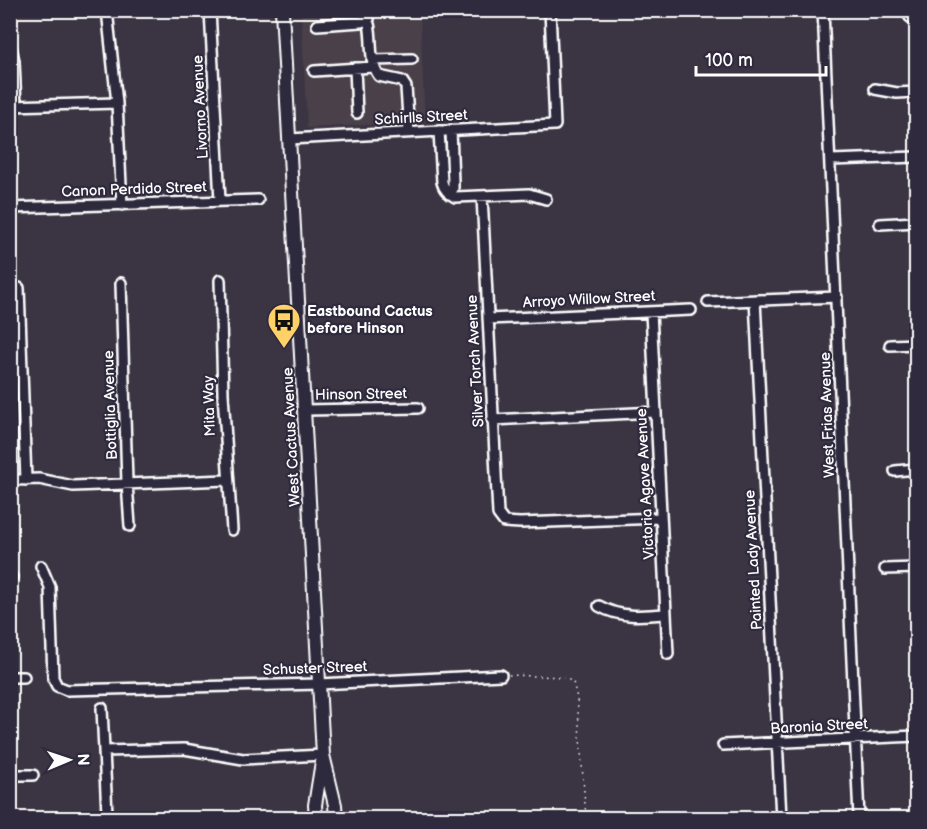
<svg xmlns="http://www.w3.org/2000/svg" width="927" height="829" font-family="'Balsamiq Sans',sans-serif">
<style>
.built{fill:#4a3f4a}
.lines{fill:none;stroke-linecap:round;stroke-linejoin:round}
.minor-casing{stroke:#fff;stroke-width:14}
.major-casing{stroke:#fff;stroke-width:16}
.path{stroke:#fff;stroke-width:1.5;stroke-dasharray:1.5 4.5;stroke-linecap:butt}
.minor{stroke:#2f2a3d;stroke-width:9}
.major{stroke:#2f2a3d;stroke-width:12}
.labels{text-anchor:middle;stroke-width:4.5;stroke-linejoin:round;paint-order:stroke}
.street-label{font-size:15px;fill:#fff;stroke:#2f2a3d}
.poi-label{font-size:15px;font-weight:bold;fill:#fff;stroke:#2f2a3d;text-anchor:start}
</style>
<rect width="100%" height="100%" fill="#3b3443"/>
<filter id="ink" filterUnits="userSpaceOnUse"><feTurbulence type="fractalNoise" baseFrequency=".0167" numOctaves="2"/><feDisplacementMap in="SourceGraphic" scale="12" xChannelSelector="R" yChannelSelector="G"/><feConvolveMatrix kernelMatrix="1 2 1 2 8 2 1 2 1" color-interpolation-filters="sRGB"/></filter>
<g filter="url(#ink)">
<path class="built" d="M 301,11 L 420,11 L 425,122 L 307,128 Z"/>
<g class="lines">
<defs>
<path id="minor" d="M 107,10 L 117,103 L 122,205
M 210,10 L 220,201
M 363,10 C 377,30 365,56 379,76 L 402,81 L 406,87 L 409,132
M 823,10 L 859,818
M 906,10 L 910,17 L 916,20
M 317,25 L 361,22 L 369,19
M 10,42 L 14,61 L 16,106
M 372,60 L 412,59
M 355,68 L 357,113
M 314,71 L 373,67
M 875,89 L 897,93 L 916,92
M 10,106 L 117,103
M 439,131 L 442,182 C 444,190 448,193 455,197 L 529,194 L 546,199
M 289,139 L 555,125 L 550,10
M 831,160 L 916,157
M 449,194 L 453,189 L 453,182 L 451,130
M 482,196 L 498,514 L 504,522 L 520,523 L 661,518
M 10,208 L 258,200
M 880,224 L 916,222
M 220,280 L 223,394 L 232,530
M 121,283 L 127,483 L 130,526
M 19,288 L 26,480
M 755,300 L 781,818
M 708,302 L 837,297
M 651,312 L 668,654
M 488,319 L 691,310
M 890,345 L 916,344
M 305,410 L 418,408
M 492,420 L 656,412
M 895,471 L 916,469
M 10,480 L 39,479 L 73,486 L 227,480
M 41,566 L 50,587 L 53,678 L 57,686 L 67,690 L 319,684 L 501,675
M 885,569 L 916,568
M 10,577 L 12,577
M 599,606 C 620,618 642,616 666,614
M 10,677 L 24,677
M 102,708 L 107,814
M 723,745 L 916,736
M 104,751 L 184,749 L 243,759 L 323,755
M 10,775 L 33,775"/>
<path id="major" d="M 282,10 L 323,755 L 335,805 L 336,818
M 316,818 L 315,805 L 322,762"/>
</defs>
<use href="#minor" class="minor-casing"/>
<use href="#major" class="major-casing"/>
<path class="path" d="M 509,675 L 563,677 L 573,682 L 577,698 L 586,818"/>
<use href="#minor" class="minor"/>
<use href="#major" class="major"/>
</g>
</g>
<defs>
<symbol id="bus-pin" viewBox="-11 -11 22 30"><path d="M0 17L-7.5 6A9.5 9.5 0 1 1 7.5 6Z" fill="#ffd166" stroke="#2f2a3d"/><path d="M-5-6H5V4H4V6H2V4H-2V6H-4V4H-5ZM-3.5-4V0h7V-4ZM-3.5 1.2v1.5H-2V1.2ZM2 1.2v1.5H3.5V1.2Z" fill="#111"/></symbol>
</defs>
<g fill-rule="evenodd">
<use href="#bus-pin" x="265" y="301" width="38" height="52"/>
</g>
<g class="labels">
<g class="street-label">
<text transform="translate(200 107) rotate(-93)" y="5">Livorno Avenue</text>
<text transform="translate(421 117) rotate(-3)" y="5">Schirlls Street</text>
<text transform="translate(134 189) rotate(-2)" y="5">Canon Perdido Street</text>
<text transform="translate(589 299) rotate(-3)" y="5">Arroyo Willow Street</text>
<text transform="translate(475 361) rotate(-93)" y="5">Silver Torch Avenue</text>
<text transform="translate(361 394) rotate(-1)" y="5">Hinson Street</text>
<text transform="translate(110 405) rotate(-92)" y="5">Bottiglia Avenue</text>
<text transform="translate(209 406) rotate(-92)" y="5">Mita Way</text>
<text transform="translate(827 415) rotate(-92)" y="5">West Frias Avenue</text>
<text transform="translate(291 437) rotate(-93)" y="5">West Cactus Avenue</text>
<text transform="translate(645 484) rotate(-93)" y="5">Victoria Agave Avenue</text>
<text transform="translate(753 560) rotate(-93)" y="5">Painted Lady Avenue</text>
<text transform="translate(315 668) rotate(-2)" y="5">Schuster Street</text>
<text transform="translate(819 726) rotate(-3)" y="5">Baronia Street</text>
</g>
<g class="poi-label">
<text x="307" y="316">Eastbound Cactus<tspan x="307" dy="17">before Hinson</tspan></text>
</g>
</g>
<rect width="927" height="829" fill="none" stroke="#2f2a3d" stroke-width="36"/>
<rect x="18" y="18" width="891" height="793" fill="none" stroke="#fff" stroke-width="2" filter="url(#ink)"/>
<g transform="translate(69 760) rotate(88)" stroke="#2f2a3d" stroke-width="4.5" paint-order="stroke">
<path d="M0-4.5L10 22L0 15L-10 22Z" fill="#ffffff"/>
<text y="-9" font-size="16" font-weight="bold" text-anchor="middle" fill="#ffffff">N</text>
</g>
<path d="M696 66v9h130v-9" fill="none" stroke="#ffffff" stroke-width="3"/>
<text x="705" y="66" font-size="18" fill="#ffffff" stroke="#2f2a3d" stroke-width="4.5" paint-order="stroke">100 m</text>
</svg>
